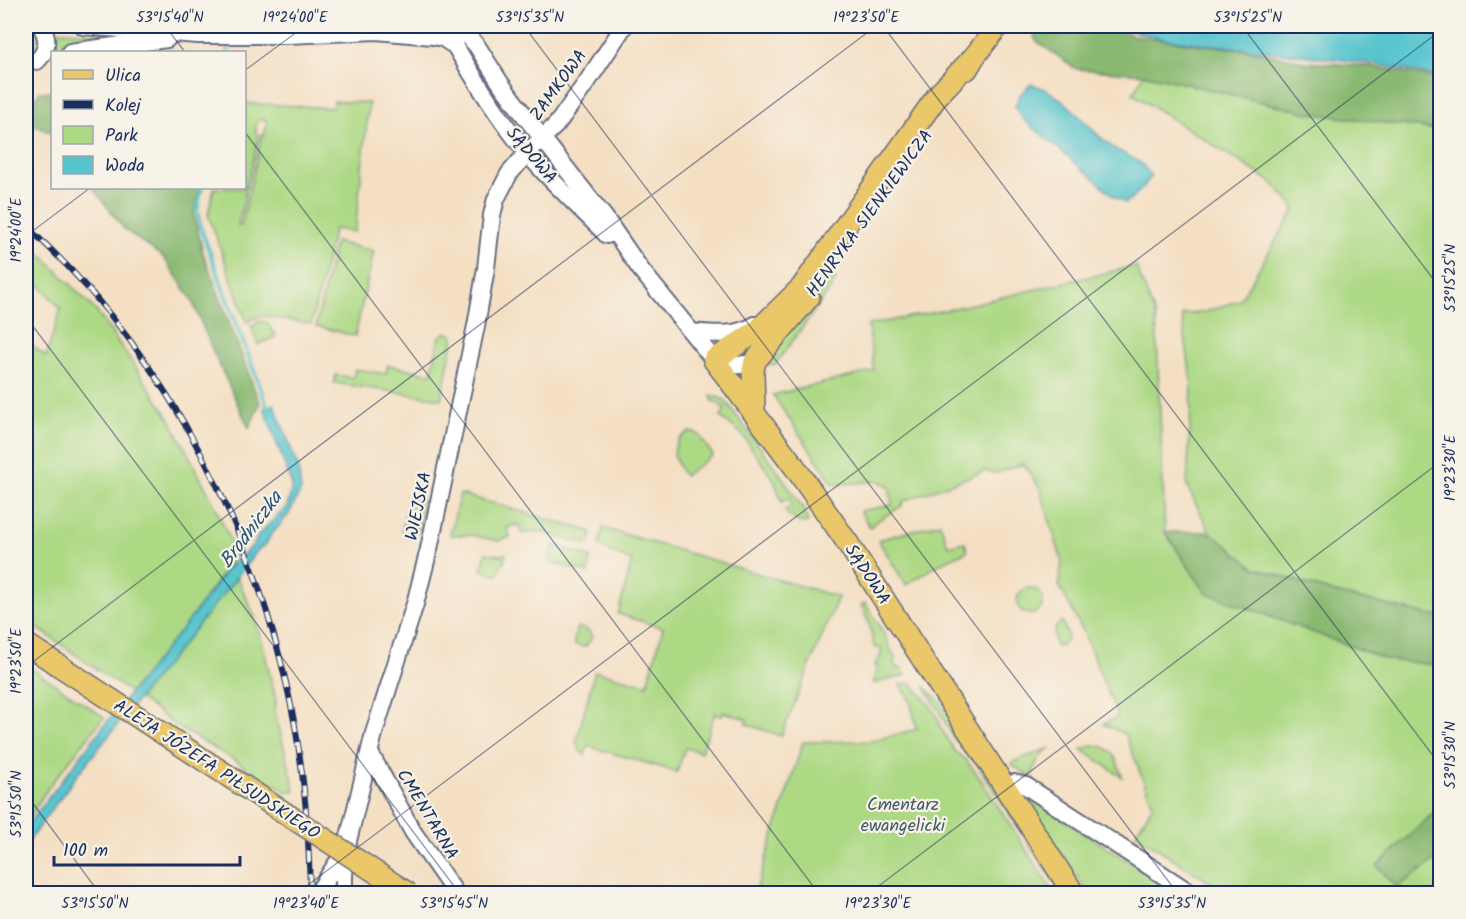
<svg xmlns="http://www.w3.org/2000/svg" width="1466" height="919" font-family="Kalam,sans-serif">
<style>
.green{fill:#add985;stroke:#648472;stroke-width:1.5;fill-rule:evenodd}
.forest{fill:#8ab972;stroke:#527468;stroke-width:1.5}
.water{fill:#58c5ce;stroke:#3a7a96;stroke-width:1.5}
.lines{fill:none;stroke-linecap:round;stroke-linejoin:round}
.stream{stroke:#58c5ce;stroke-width:4}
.minor-casing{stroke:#676d81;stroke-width:20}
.major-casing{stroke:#676d81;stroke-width:24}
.minor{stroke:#fff;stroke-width:16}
.major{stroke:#eac769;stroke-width:21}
.rail-casing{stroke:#1b2f5e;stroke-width:6}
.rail{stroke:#f7f3e8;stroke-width:4;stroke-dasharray:11;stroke-linecap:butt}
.major-bridge-casing{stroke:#676d81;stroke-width:24;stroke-linecap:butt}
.major-bridge{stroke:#eac769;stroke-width:21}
.ticks{fill:none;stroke:#1b2f5e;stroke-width:1.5;stroke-opacity:0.45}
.labels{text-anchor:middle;stroke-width:4.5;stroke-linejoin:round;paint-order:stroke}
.street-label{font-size:18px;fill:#1b2f5e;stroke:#f7f3e8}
.park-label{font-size:18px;fill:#405a68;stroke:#f7f3e8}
.water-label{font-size:20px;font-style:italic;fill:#2a547a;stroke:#f7f3e8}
.neatline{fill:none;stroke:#1b2f5e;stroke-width:2}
.ticks-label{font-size:15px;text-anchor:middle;fill:#1b2f5e}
</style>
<rect width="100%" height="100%" fill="#f7f3e8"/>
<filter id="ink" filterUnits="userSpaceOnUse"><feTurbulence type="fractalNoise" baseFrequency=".0167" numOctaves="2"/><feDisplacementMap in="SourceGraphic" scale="12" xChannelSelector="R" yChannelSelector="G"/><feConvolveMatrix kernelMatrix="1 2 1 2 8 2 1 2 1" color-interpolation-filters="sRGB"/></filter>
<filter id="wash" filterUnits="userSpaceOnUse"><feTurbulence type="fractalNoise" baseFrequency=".008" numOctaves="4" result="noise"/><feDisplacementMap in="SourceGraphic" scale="24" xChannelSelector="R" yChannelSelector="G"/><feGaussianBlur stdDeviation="1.35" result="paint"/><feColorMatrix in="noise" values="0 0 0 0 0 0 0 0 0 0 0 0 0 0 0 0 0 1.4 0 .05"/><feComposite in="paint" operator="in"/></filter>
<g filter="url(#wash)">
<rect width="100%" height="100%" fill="#f4dfc3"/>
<path class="green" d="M 51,30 L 106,34 L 107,36 L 106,38 L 53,48 Z
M 26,33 C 37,32 38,36 40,46 L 33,55 L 26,58 Z
M 1144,74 L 1309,113 L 1440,130 L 1440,616 L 1429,615 L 1339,594 L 1255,568 L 1210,532 L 1187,486 L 1192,386 L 1182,315 L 1205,312 L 1240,300 L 1295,209 L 1273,183 L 1133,94 Z
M 334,101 L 369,103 L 355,232 L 334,229 L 311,324 L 263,316 L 252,319 L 247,323 L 208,214 L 214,188 L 244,188 L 245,103 L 333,108 ZM 262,119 L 267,121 L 264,136 L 262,135 L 241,226 L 238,226 L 259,135 L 256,133 L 256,124 Z
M 26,241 L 48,261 L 97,312 L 132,362 L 170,419 L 218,512 L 236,555 L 190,619 L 131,693 L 26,620 L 26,340 L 46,357 L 61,309 L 26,270 Z
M 335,242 L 374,251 L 355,336 L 316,326 Z
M 1136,266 L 1156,317 L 1165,532 L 1206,593 L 1388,660 L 1440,665 L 1440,807 L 1377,866 L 1397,887 L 1440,857 L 1440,893 L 1226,893 L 1135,834 L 1153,805 L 1125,734 L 1103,724 L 1118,717 L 1083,631 L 1059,585 L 1062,561 L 1040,489 L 1024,464 L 996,473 L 985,471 L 904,501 L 902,506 L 883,517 L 870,527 L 860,511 L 892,505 L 889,486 L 878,481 L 834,485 L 773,395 L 874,371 L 868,325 L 955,308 Z
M 830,278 L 836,278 L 831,288 L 775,365 L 766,365 L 763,361 Z
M 262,321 L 268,323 L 272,331 L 275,332 L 276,336 L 258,345 L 251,326 Z
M 444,333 L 449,333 L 454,337 L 441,399 L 334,383 L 336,375 L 353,378 L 355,369 L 386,374 L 388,365 L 431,374 L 439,338 Z
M 711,395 L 725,400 L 782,477 L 805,511 L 808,523 C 798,523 790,519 785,510 L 792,505 L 789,498 L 782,502 L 774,480 L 741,433 L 721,417 L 725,408 L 712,400 Z
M 690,432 L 698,434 L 713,455 L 684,476 C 677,463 669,453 679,440 C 682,436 685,434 690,432 Z
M 460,494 L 592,532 L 590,542 L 585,544 L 536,531 L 522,534 L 518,524 L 507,528 L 510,537 L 498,541 L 472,535 L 450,535 Z
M 409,498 L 425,501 L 418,532 L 414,531 L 413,533 L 402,531 Z
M 940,523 L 948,546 L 965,542 L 967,551 L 941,563 L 906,585 L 878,540 Z
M 603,528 L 838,597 L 781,736 L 746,724 L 747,719 L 723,712 L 722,716 L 715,713 L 701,752 L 685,748 L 677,772 L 588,746 L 585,755 L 581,752 L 576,743 L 595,671 L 647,685 L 663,628 L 618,614 L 632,561 L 606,550 L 599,545 Z
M 553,545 L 591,557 L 588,573 L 550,562 L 549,560 Z
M 486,553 L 499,555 L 506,554 L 504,562 L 502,562 L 498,575 L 481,570 Z
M 237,577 L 254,615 L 263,646 L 276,700 L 275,712 L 295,790 L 288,793 L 275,784 L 258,777 L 238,762 L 181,729 L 139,698 Z
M1017 601a13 13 0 1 1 26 0a13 13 0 1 1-26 0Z
M 865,603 L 881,628 L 896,660 L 893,663 L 897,669 L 901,667 L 906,676 L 895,678 L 873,684 L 877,666 L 875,666 L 877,660 L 879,660 L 882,649 L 874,647 L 869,623 L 861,605 Z
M 1062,621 L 1068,635 L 1065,644 L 1056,646 C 1053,635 1052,628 1062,621 Z
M 577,627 C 585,629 589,629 592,637 L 587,645 L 583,647 L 575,645 L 574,641 Z
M 26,665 L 104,717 L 48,788 L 26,822 Z
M 911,683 C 923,697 933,705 940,724 L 939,725 L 954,750 L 967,761 L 979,777 L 1054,893 L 755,893 L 803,742 L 872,741 L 917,729 L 910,700 L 900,685 Z
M 924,686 L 939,700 L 1064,893 L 1061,893 L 975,761 L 953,738 L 939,710 Z
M 1095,745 C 1115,748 1117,760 1122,777 L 1081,749 Z
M 1050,748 C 1039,756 1034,764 1032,778 L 1013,765 L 1012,763 L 1015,761 Z
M 1031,801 L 1035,801 L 1178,893 L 1088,893 L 1028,806 Z"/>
<path class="forest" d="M 1033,26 L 1108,26 L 1132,35 L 1186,43 L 1248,50 L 1305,62 L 1369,66 L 1440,79 L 1440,130 L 1309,113 L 1144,74 L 1076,69 L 1035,40 Z
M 39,92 L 52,92 L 52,133 L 27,123 Z
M 93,188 L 200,188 L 194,215 L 203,253 L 260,404 L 249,428 L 215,356 L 191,298 L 164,258 L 124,229 Z
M 1165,532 L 1210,532 L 1255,568 L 1339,594 L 1429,615 L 1440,616 L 1440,665 L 1388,660 L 1206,593 Z
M 1440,807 L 1440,857 L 1397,887 L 1377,866 Z"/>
<path class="water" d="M 1114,26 L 1415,26 L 1440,28 L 1440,77 L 1375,64 L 1164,39 Z
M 1031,84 C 1063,92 1083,123 1107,143 C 1116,151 1129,155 1139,162 C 1144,165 1147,171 1151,176 C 1144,188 1136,196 1125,203 L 1116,198 L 1099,183 L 1023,119 L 1015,106 L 1020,95 Z
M 274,404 L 298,466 L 301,490 L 289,514 L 271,535 L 266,544 L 258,550 L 237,577 L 73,780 C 58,803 39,823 26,847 L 26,829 L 30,822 L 112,715 L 190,619 L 229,567 L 244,554 L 254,544 L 259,534 L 287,507 L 290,496 L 292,485 L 264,408 Z"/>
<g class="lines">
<path class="stream" d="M 228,52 L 229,47
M 202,188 L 197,210 L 201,229 L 269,411"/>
</g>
</g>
<g filter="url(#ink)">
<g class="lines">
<defs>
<path id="minor" d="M 26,26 L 28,26
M 83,26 L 198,35 L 288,35 L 376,31 L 433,36 L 443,38 L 455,46
M 454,26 L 469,37 L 477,46 L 501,84 L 521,111 L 605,218 L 641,270 L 714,360 C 728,367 741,367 755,361
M 450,37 C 477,84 508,134 545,173 C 565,194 586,214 607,235
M 70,52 L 167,39
M 37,61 C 48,50 49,39 41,26
M 692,332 C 713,334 735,337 755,325
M 370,753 L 413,832 L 456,894
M 1006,787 L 1014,783 L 1026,786 L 1192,894
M 317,894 L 344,852
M 344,894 L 344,877 L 346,849 L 356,808 L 374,733 L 415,604 L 429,549 L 476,326 L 486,268 L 492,215 L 496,199 L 509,174 L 528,152 L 556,125 L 562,117 L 589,79 L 624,26"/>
<path id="major" d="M 974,57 L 938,95 L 802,287 L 757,331 L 714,360 L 794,466 L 847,542 L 1074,894
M 967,69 L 974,57 L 998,26
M 754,411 L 753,370 L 755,361 L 809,297"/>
</defs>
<use href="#minor" class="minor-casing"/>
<use href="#major" class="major-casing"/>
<use href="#minor" class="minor"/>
<use href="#major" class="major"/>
<defs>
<path id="rail" d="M 26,226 C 168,353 261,540 295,726 C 305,782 309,837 310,894"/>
</defs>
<use href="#rail" class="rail-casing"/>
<use href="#rail" class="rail"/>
<defs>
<path id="major-bridge" d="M 26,644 L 409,894"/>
</defs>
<use href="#major-bridge" class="major-bridge-casing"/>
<use href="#major-bridge" class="major-bridge"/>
</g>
</g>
<path class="ticks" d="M 165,26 L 185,52M 524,26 L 1178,894M 883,26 L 1440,765M 1242,26 L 1440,288M 244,71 L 305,26M 244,131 L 819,894M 26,236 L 90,188M 26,317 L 460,894M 26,667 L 876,26M 26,794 L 100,894M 296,894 L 1440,31M 868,894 L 1440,462M 1440,894 L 1440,893"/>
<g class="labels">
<g class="street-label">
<text transform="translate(558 85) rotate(-54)" y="6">ZAMKOWA</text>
<text transform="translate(532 155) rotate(50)" y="6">SĄDOWA</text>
<text transform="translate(869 213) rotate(-54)" y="6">HENRYKA SIENKIEWICZA</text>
<text transform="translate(418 506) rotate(-78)" y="6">WIEJSKA</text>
<text transform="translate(868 574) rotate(57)" y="6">SĄDOWA</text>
<text transform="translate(217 769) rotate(33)" y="6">ALEJA JÓZEFA PIŁSUDSKIEGO</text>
<text transform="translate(428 814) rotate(59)" y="6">CMENTARNA</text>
</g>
<g class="park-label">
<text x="903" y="810">Cmentarz<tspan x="903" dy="21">ewangelicki</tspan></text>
</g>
<g class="water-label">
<text transform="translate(250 529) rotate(-53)" y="7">Brodniczka</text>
</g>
</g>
<rect width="1466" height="919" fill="none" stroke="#f7f3e8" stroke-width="66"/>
<rect x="51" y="51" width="195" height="138" fill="#f7f3e8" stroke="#9fa5b1" stroke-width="1.5"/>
<rect x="63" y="70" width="30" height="9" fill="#eac769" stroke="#9fa5b1" stroke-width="1.5"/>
<text x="105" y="81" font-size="18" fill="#1b2f5e">Ulica</text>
<rect x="63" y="100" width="30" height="9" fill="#1b2f5e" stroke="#9fa5b1" stroke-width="1.5"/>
<text x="105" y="111" font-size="18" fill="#1b2f5e">Kolej</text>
<rect x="63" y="126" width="30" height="18" fill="#add985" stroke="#9fa5b1" stroke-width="1.5"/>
<text x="105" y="141" font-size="18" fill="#1b2f5e">Park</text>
<rect x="63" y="156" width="30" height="18" fill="#58c5ce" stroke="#9fa5b1" stroke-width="1.5"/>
<text x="105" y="171" font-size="18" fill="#1b2f5e">Woda</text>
<path d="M54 856v9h186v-9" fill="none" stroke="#1b2f5e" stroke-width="3"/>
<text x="63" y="856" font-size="18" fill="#1b2f5e" stroke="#f7f3e8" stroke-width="4.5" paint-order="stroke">100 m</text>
<rect x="33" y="33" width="1400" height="853" class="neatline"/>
<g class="ticks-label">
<text x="170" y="22">53°15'40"N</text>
<text x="295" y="22">19°24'00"E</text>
<text x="530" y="22">53°15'35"N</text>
<text x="866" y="22">19°23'50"E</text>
<text x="1248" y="22">53°15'25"N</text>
<text transform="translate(16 230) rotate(-90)" y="5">19°24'00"E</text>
<text transform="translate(1450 278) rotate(-90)" y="5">53°15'25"N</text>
<text transform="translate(1450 468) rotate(-90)" y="5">19°23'30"E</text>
<text transform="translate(16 661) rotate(-90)" y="5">19°23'50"E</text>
<text transform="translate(1450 755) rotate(-90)" y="5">53°15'30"N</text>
<text transform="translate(16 804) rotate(-90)" y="5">53°15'50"N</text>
<text x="95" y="908">53°15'50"N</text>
<text x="306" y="908">19°23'40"E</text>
<text x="454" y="908">53°15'45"N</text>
<text x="878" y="908">19°23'30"E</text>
<text x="1172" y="908">53°15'35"N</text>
</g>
</svg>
